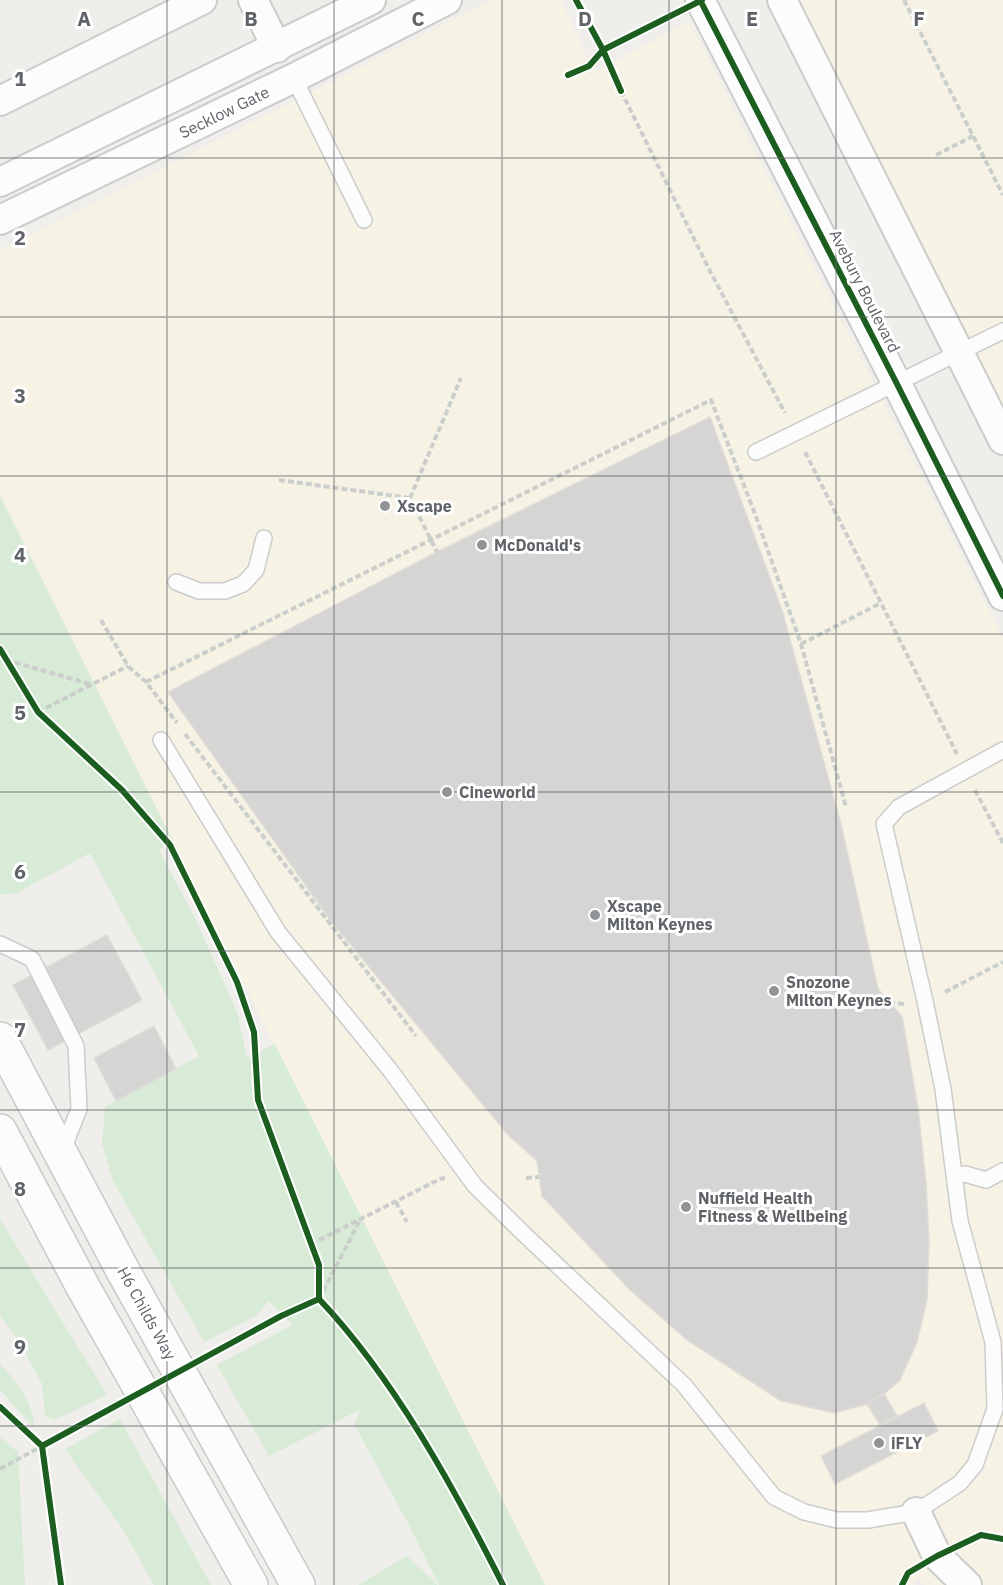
<svg xmlns="http://www.w3.org/2000/svg" width="1003" height="1585" font-family="'IBM Plex Sans',sans-serif">
<style>
.commercial{fill:#f7f3e4}
.green{fill:#d8ebd6}
.building{fill:#d6d5d3;stroke:#deddd9;stroke-width:1.5}
.lines{fill:none;stroke-linecap:round;stroke-linejoin:round}
.lane-casing{stroke:#cbcccc;stroke-width:18}
.street-casing{stroke:#cbcccc;stroke-width:32}
.secondary-casing{stroke:#cacacb;stroke-width:36}
.path{stroke:#cacfcc;stroke-width:4;stroke-dasharray:6 3;stroke-linecap:butt}
.lane{stroke:#fdfcfc;stroke-width:15}
.street{stroke:#fdfcfc;stroke-width:28}
.secondary{stroke:#fdfcfc;stroke-width:33}
.cycleway-casing{stroke:#fff;stroke-width:10}
.cycleway{stroke:#1b5e20;stroke-width:6}
.grid{fill:none;stroke:#5f6368;stroke-width:1.5;stroke-opacity:0.55}
.poi-dot{fill:#919496;stroke:#fff;stroke-width:2}
.labels{text-anchor:middle;stroke-width:6;stroke-linejoin:round;paint-order:stroke}
.street-label{font-size:16px;fill:#5f6368;stroke:#fff}
.poi-label{font-size:16px;font-weight:bold;fill:#5f6368;stroke:#fff;text-anchor:start}
.grid-label{font-size:20px;text-anchor:middle;font-weight:bold;fill:#5f6368;stroke:#fff;stroke-width:6;stroke-linejoin:round;paint-order:stroke}
</style>
<rect width="100%" height="100%" fill="#efeeea"/>
<path class="commercial" d="M 493,0 L 560,0 L 595,72 L 689,22 L 1003,638 L 1003,1585 L 924,1585 L 917,1576 L 913,1585 L 545,1585 L 0,496 L 0,250 Z
M 797,0 L 1003,0 L 1003,405 Z"/>
<path class="green" d="M 0,496 L 173,841 L 159,850 L 196,920 L 237,1012 L 247,1058 L 275,1044 L 545,1585 L 439,1585 L 410,1527 L 354,1424 L 361,1409 L 269,1456 L 217,1365 L 292,1325 L 269,1301 L 256,1316 L 204,1342 L 113,1181 L 102,1144 L 105,1107 L 199,1056 L 90,853 L 17,893 L 0,895 Z
M 0,1219 L 107,1395 L 54,1420 L 45,1416 L 42,1384 L 19,1341 L 0,1315 Z
M 0,1364 C 19,1385 32,1399 35,1429 L 0,1390 Z
M 120,1419 L 211,1585 L 154,1585 L 123,1530 L 65,1449 Z
M 0,1437 L 18,1452 L 25,1585 L 0,1585 Z
M 407,1556 L 438,1585 L 358,1585 Z"/>
<path class="building" d="M 710,417 L 782,610 L 841,824 L 878,989 L 902,1016 L 918,1108 L 926,1183 L 929,1241 L 927,1300 L 917,1342 L 900,1380 L 884,1394 L 867,1404 L 835,1413 L 781,1401 L 687,1340 L 630,1290 L 542,1196 L 537,1161 L 508,1135 L 331,921 L 168,692 L 437,552 Z
M 107,935 L 142,1000 L 48,1050 L 13,985 Z
M 154,1026 L 176,1069 L 116,1101 L 94,1058 Z
M 884,1394 L 897,1416 L 880,1425 L 867,1404 Z
M 924,1403 L 938,1431 L 835,1484 L 821,1456 Z"/>
<g class="lines">
<defs>
<path id="lane" d="M 294,78 L 364,220
M 756,452 L 1003,331
M 176,582 L 199,591 L 225,591 L 243,584 L 256,570 L 264,538
M 161,740 L 278,932 L 390,1070 L 475,1186 L 524,1234 L 684,1385 L 774,1497 L 804,1512 L 837,1520 L 868,1520 L 916,1512 L 960,1483 L 975,1465 L 995,1409 L 993,1342 L 960,1221 L 943,1089 L 925,1001 L 884,824 L 899,807 L 1003,750
M 0,944 L 32,959 L 76,1046 L 79,1109 L 62,1152
M 955,1176 L 965,1174 L 986,1180 L 1003,1171"/>
<path id="street" d="M 253,0 L 277,48
M 700,0 L 897,384 L 1003,596
M 782,0 L 1003,440
M 0,101 L 202,0
M 0,182 L 371,0
M 0,220 L 294,78 L 447,0
M 916,1512 L 937,1556 L 967,1585"/>
<path id="secondary" d="M 0,1039 L 122,1269 L 298,1585
M 0,1131 L 83,1287 L 251,1585"/>
</defs>
<use href="#lane" class="lane-casing"/>
<use href="#street" class="street-casing"/>
<use href="#secondary" class="secondary-casing"/>
<path class="path" d="M 904,0 L 1003,195
M 621,91 L 710,271 L 785,413
M 936,155 L 973,136
M 805,452 L 957,754
M 279,480 L 410,498 L 437,552
M 410,498 L 461,378
M 101,620 L 128,666 L 146,682 L 177,723
M 801,644 L 881,603
M 6,660 L 90,684
M 146,682 L 711,400 L 755,514 L 801,644 L 846,807
M 38,712 L 128,666
M 185,734 L 416,1036
M 975,790 L 1003,843
M 945,992 L 1003,962
M 889,1002 L 904,1004
M 526,1178 L 539,1177
M 396,1202 L 407,1222
M 311,1244 L 440,1179 L 445,1178
M 319,1299 L 360,1220
M 0,1469 L 42,1446"/>
<use href="#lane" class="lane"/>
<use href="#street" class="street"/>
<use href="#secondary" class="secondary"/>
<defs>
<path id="cycleway" d="M 700,0 L 897,384 L 1003,596
M 568,75 L 589,66 L 603,50 L 576,0
M 621,91 L 603,50 L 702,0
M 0,649 L 38,712 L 122,790 L 170,845 L 237,982 L 254,1032 L 258,1100 L 319,1265 L 319,1299 L 281,1316 L 42,1446
M 319,1299 C 394,1378 454,1488 503,1585
M 0,1407 L 42,1446 L 61,1585
M 902,1585 L 908,1573 L 937,1556 L 981,1535 L 1003,1539"/>
</defs>
<use href="#cycleway" class="cycleway-casing"/>
<use href="#cycleway" class="cycleway"/>
</g>
<path class="grid" d="M 167,0 L 167,1585M 334,0 L 334,1585M 502,0 L 502,1585M 669,0 L 669,1585M 836,0 L 836,1585M 0,158 L 1003,158M 0,317 L 1003,317M 0,476 L 1003,476M 0,634 L 1003,634M 0,792 L 1003,792M 0,951 L 1003,951M 0,1110 L 1003,1110M 0,1268 L 1003,1268M 0,1426 L 1003,1426"/>
<g class="poi-dot">
<circle cx="385" cy="506" r="6"/>
<circle cx="482" cy="545" r="6"/>
<circle cx="447" cy="792" r="6"/>
<circle cx="595" cy="915" r="6"/>
<circle cx="774" cy="991" r="6"/>
<circle cx="686" cy="1207" r="6"/>
<circle cx="879" cy="1443" r="6"/>
</g>
<g class="labels">
<g class="street-label">
<text transform="translate(224 112) rotate(-26)" y="6">Secklow Gate</text>
<text transform="translate(865 291) rotate(63)" y="6">Avebury Boulevard</text>
<text transform="translate(147 1313) rotate(61)" y="6">H6 Childs Way</text>
</g>
<g class="poi-label">
<text x="397" y="512">Xscape</text>
<text x="494" y="551">McDonald's</text>
<text x="459" y="798">Cineworld</text>
<text x="607" y="912">Xscape<tspan x="607" dy="18">Milton Keynes</tspan></text>
<text x="786" y="988">Snozone<tspan x="786" dy="18">Milton Keynes</tspan></text>
<text x="698" y="1204">Nuffield Health<tspan x="698" dy="18">Fitness &amp; Wellbeing</tspan></text>
<text x="891" y="1449">iFLY</text>
</g>
</g>
<g class="grid-label">
<text x="84" y="26">A</text>
<text x="251" y="26">B</text>
<text x="418" y="26">C</text>
<text x="585" y="26">D</text>
<text x="752" y="26">E</text>
<text x="919" y="26">F</text>
<text x="20" y="86">1</text>
<text x="20" y="245">2</text>
<text x="20" y="403">3</text>
<text x="20" y="562">4</text>
<text x="20" y="720">5</text>
<text x="20" y="879">6</text>
<text x="20" y="1037">7</text>
<text x="20" y="1196">8</text>
<text x="20" y="1354">9</text>
</g>
</svg>
